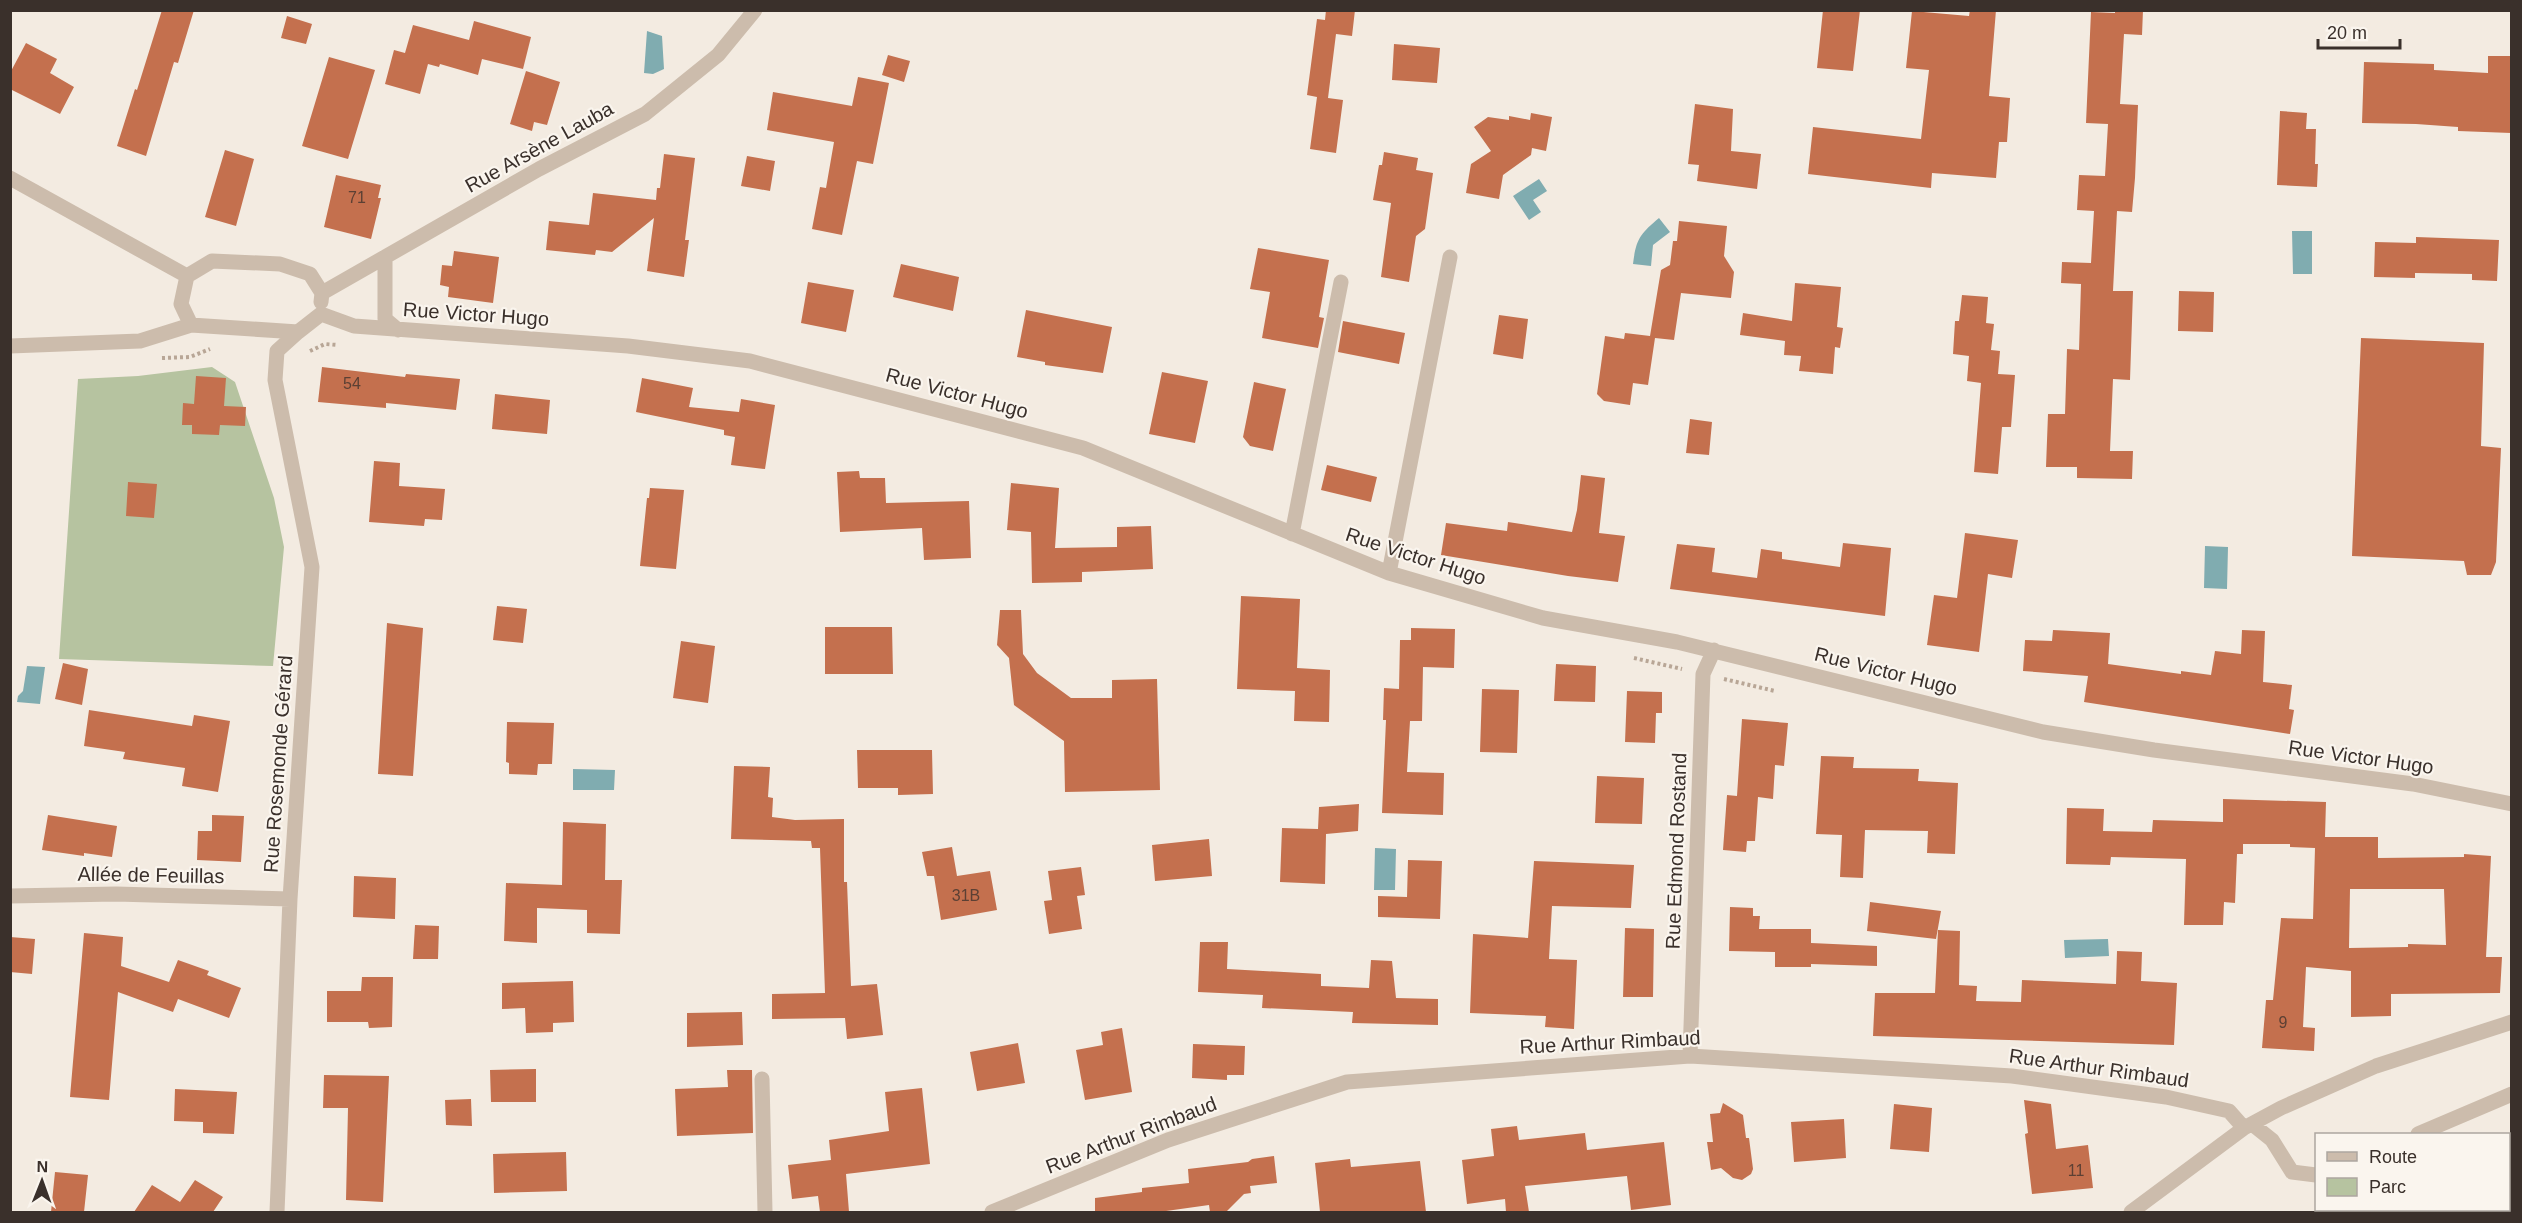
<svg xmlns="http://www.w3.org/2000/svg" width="2522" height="1223" font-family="Arial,sans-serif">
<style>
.green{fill:#b6c3a0}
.water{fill:#80acb0}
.building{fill:#c4704e;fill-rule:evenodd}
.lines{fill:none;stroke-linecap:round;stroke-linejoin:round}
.path{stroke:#b8a696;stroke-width:4;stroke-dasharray:3 3;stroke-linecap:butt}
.minor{stroke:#ccbcac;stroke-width:15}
.labels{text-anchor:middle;stroke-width:4.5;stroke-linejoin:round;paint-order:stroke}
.number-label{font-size:16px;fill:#5c4034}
.street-label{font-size:20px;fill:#3a302b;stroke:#faf5ee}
</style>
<rect width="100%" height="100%" fill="#f3ebe1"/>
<path class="green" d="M 212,367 L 235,382 L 274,498 L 284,547 L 273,666 L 59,659 L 78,379 L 138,376 Z"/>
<path class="water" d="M 647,31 L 662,36 L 664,69 L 653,74 L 644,73 Z
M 1539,179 L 1547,191 L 1533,200 L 1541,212 L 1529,220 L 1513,196 Z
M 1659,218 L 1670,232 L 1653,245 L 1651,266 L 1633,264 C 1636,239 1640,234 1659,218 Z
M 2292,231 L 2312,231 L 2312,274 L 2293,274 Z
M 2205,546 L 2228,547 L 2227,589 L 2204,588 Z
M 27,666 L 45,667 L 40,704 L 17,702 L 18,696 L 23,691 Z
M 573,769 L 615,770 L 614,790 L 573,790 Z
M 1375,848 L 1396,849 L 1395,890 L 1374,890 Z
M 2108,939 L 2109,956 L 2065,958 L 2064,940 Z"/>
<path class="building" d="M 162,10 L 194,10 L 178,63 L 174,62 L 146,156 L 117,146 L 135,89 L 137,90 Z
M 1326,10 L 1355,10 L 1352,36 L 1336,34 L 1328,98 L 1343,100 L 1336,153 L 1310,149 L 1317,97 L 1307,95 L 1317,19 L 1325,20 Z
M 1823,10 L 1860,10 L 1853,71 L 1817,68 Z
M 1970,10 L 1996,10 L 1989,96 L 2010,98 L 2007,142 L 1999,142 L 1996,178 L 1932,173 L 1931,188 L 1808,174 L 1813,127 L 1921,139 L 1929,70 L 1906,68 L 1912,11 L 1969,16 Z
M 2115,10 L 2143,10 L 2142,35 L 2124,34 L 2120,104 L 2138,105 L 2135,178 L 2132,212 L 2117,211 L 2113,291 L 2133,291 L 2130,380 L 2113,379 L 2110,451 L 2133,451 L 2132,479 L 2077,478 L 2077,467 L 2046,467 L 2048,414 L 2065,414 L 2067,349 L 2079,350 L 2081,284 L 2061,283 L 2062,262 L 2091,263 L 2094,211 L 2077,210 L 2079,175 L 2105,176 L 2108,124 L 2086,123 L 2091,12 L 2115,13 Z
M 287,16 L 312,24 L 306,44 L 281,38 Z
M 474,21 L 531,37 L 523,69 L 482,59 L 478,75 L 440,64 L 439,67 L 428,64 L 420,94 L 385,84 L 394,50 L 405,53 L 413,25 L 469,40 Z
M 26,43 L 57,59 L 50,73 L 74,87 L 60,114 L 10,89 L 10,73 Z
M 1394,44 L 1440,48 L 1437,83 L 1392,80 Z
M 888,55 L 910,61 L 904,82 L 882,75 Z
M 2488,56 L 2511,56 L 2511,133 L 2458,131 L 2458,127 L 2416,124 L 2362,123 L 2364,62 L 2434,64 L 2434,70 L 2488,73 Z
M 329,57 L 375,70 L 348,159 L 302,146 Z
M 526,71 L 560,82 L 547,125 L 534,122 L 532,131 L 510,124 Z
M 858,77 L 889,83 L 873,164 L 857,161 L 842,235 L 812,229 L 820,187 L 826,188 L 834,142 L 767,130 L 773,92 L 852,106 Z
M 1695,104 L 1733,109 L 1731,151 L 1761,154 L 1757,189 L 1697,181 L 1699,165 L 1688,164 Z
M 2280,111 L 2307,113 L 2306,129 L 2316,129 L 2315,164 L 2318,164 L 2317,187 L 2277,185 Z
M 1531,113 L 1552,117 L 1546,151 L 1532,148 L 1531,155 L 1503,175 L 1499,199 L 1466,193 L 1471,164 L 1491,151 L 1474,127 L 1488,117 L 1509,120 L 1509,116 L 1530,120 Z
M 225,150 L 254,159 L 236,226 L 205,217 Z
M 1384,152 L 1418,158 L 1416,170 L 1433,173 L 1425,229 L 1416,236 L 1409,282 L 1381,277 L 1391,203 L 1373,200 L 1379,165 L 1382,165 Z
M 664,154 L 695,158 L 685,240 L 689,240 L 684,277 L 647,271 L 654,218 L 612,252 L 596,250 L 595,255 L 546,250 L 549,221 L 589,225 L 593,193 L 656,200 L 657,188 L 660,188 Z
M 747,156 L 775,161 L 770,191 L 741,186 Z
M 336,175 L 381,185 L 378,198 L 381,198 L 371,239 L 324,227 Z
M 1679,221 L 1727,226 L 1724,256 L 1734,272 L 1731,298 L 1681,293 L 1674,340 L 1655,338 L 1648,385 L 1633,383 L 1630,405 L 1604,401 L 1597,394 L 1605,336 L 1624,339 L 1625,333 L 1650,336 L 1661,270 L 1670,265 L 1673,241 L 1677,241 Z
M 2416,237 L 2499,240 L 2497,281 L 2472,280 L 2472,274 L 2415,273 L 2415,278 L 2374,277 L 2375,242 L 2416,243 Z
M 1258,248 L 1329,260 L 1319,317 L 1324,318 L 1318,348 L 1262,338 L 1270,292 L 1250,289 Z
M 454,251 L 499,257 L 493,303 L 448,297 L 449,287 L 440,285 L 442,265 L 452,266 Z
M 901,264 L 959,277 L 953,311 L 893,297 Z
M 808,282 L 854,290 L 846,332 L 801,323 Z
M 1795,283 L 1841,287 L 1837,327 L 1843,328 L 1840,348 L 1835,347 L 1833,374 L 1799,371 L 1801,356 L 1784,355 L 1785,341 L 1740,335 L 1743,313 L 1792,321 Z
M 2179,291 L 2214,292 L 2213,332 L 2178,331 Z
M 1962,295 L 1988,297 L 1986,323 L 1994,324 L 1991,350 L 2000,351 L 1998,374 L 2015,375 L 2011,427 L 2002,427 L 1998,474 L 1974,472 L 1981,383 L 1967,381 L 1969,356 L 1953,354 L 1955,321 L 1959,321 Z
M 1026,310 L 1112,327 L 1103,373 L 1045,365 L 1045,362 L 1017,357 Z
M 1499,315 L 1528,319 L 1523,359 L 1493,354 Z
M 1343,321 L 1405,333 L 1399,364 L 1338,352 Z
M 2361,338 L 2484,343 L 2481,446 L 2501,448 L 2496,562 L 2491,575 L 2467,575 L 2464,561 L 2352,556 Z
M 322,367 L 405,377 L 406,374 L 460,379 L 456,410 L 386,403 L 386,408 L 318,402 Z
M 1162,372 L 1208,381 L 1195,443 L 1149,434 Z
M 196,376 L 226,378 L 224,406 L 246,407 L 245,426 L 220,425 L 219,435 L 192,434 L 192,425 L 182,425 L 183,403 L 194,404 Z
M 642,378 L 693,388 L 689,407 L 739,412 L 741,399 L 775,405 L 765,469 L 731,465 L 735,437 L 724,435 L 724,430 L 636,412 Z
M 1254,382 L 1286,389 L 1273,451 L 1250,446 L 1243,437 Z
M 495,394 L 550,400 L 547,434 L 492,429 Z
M 1690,419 L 1712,422 L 1709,455 L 1686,453 Z
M 374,461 L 400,463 L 399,486 L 445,489 L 442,520 L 425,519 L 424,526 L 369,522 Z
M 1327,465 L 1377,477 L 1371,502 L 1321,490 Z
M 859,471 L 860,478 L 885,478 L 886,503 L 969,501 L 971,558 L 924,560 L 922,528 L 840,532 L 837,472 Z
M 1581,475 L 1605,478 L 1599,533 L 1625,536 L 1618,582 L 1568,576 L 1441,555 L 1446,523 L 1507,531 L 1508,522 L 1572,532 L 1577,510 Z
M 128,482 L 157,484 L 154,518 L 126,516 Z
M 1011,483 L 1059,488 L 1055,548 L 1117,547 L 1117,527 L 1151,526 L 1153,569 L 1082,572 L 1082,582 L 1032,583 L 1031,532 L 1007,530 Z
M 650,488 L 684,490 L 676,569 L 640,566 L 647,498 L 649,498 Z
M 1965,533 L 2018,540 L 2012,578 L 1988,574 L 1979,652 L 1927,645 L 1934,595 L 1957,598 Z
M 1843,543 L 1891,548 L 1885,616 L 1670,589 L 1677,544 L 1715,548 L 1712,572 L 1757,578 L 1761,549 L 1782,552 L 1782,559 L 1840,567 Z
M 1241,596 L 1300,599 L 1297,668 L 1330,670 L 1329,722 L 1294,721 L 1295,691 L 1237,689 Z
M 497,606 L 527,609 L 523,643 L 493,640 Z
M 1000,610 L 1021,610 L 1023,654 L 1037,673 L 1071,698 L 1112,698 L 1112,680 L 1157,679 L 1160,790 L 1065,792 L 1064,741 L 1014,705 L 1009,658 L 997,645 Z
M 387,623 L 423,628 L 413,776 L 378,774 Z
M 825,627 L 892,627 L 893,674 L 825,674 Z
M 1411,628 L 1455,629 L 1454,668 L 1423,667 L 1422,721 L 1410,721 L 1407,772 L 1444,773 L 1443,815 L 1382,813 L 1386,720 L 1383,720 L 1384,688 L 1399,689 L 1400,640 L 1411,640 Z
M 2053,630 L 2110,633 L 2108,664 L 2181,674 L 2181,671 L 2211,675 L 2215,651 L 2241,654 L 2242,630 L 2265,631 L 2263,682 L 2292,685 L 2289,709 L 2294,710 L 2290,734 L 2084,702 L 2088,676 L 2023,671 L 2025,640 L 2052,641 Z
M 681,641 L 715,646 L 708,703 L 673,698 Z
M 63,663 L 88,669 L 82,705 L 55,699 Z
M 1556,664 L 1596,666 L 1595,702 L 1554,701 Z
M 1482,689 L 1519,690 L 1517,753 L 1480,752 Z
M 1627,691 L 1662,692 L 1662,713 L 1656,713 L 1655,743 L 1625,742 Z
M 89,710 L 192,726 L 194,715 L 230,721 L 218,792 L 182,786 L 185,768 L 123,759 L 125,752 L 84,746 Z
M 1742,719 L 1788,723 L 1784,766 L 1775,765 L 1773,799 L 1758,797 L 1755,841 L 1747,841 L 1746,852 L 1723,850 L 1727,795 L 1737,796 Z
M 507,722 L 554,723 L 552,764 L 538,764 L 537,775 L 509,774 L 509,763 L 506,762 Z
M 857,750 L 932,750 L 933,794 L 898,795 L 898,788 L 858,788 Z
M 1821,756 L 1854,757 L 1853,768 L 1919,769 L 1918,781 L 1958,783 L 1955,854 L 1927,853 L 1928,831 L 1865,830 L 1863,878 L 1840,877 L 1842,835 L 1816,834 Z
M 734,766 L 770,767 L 768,797 L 773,798 L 772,817 L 795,820 L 844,819 L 844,882 L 847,882 L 851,986 L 877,984 L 883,1035 L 847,1039 L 845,1018 L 772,1019 L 772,994 L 825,993 L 820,848 L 812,848 L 811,841 L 731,839 Z
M 1597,776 L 1644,778 L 1642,824 L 1595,823 Z
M 2223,799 L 2326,802 L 2325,837 L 2378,837 L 2378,858 L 2464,857 L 2464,854 L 2491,856 L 2486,957 L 2502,957 L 2500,993 L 2391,994 L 2391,1016 L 2351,1017 L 2351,971 L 2306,967 L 2303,1027 L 2315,1028 L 2314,1051 L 2262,1048 L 2266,1000 L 2273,1000 L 2281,918 L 2313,919 L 2315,848 L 2290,847 L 2290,844 L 2243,844 L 2243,854 L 2237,854 L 2235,903 L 2224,902 L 2223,925 L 2184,925 L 2186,859 L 2111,857 L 2110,865 L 2066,864 L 2067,808 L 2104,809 L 2103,831 L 2152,832 L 2153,820 L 2223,822 ZM 2350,889 L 2444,889 L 2446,945 L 2408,944 L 2408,947 L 2349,948 Z
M 1359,804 L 1358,831 L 1326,834 L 1325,884 L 1280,882 L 1282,828 L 1318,829 L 1319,807 Z
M 48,815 L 117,826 L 112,857 L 84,853 L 84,856 L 42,850 Z
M 212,815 L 244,816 L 241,862 L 197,860 L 198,831 L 212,831 Z
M 563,822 L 606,824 L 605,880 L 622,880 L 620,934 L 587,933 L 587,910 L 537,908 L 537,943 L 504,941 L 506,883 L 562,885 Z
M 1209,839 L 1212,876 L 1155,881 L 1152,845 Z
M 952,847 L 957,876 L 990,871 L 997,910 L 941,920 L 934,876 L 927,876 L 922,852 Z
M 1408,860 L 1442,861 L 1440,919 L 1378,917 L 1378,896 L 1407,897 Z
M 1534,861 L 1634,865 L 1631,908 L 1552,906 L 1549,959 L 1577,960 L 1574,1029 L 1545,1027 L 1546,1016 L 1470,1013 L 1473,934 L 1528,938 Z
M 1081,867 L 1085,895 L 1077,896 L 1082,929 L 1049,934 L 1044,901 L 1052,900 L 1048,871 Z
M 354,876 L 396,878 L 395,919 L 353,917 Z
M 1870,902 L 1941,911 L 1936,939 L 1867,931 Z
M 1730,907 L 1753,908 L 1753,916 L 1760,916 L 1759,929 L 1811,929 L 1811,943 L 1877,946 L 1877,966 L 1811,964 L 1811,967 L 1775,967 L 1775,952 L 1729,951 Z
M 415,925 L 439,926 L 438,959 L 413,959 Z
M 1625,928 L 1654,929 L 1653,997 L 1623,997 Z
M 1938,930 L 1960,931 L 1959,985 L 1977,986 L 1976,1001 L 2021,1002 L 2022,980 L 2116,984 L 2117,951 L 2142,952 L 2141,981 L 2177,983 L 2174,1045 L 1873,1036 L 1875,993 L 1935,993 Z
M 84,933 L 123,937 L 121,966 L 169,982 L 178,960 L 209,971 L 207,975 L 241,988 L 229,1018 L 178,999 L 173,1012 L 118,992 L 109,1100 L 70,1097 Z
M 10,937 L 35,939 L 32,974 L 10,972 Z
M 1200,942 L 1228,942 L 1227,969 L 1321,974 L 1321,986 L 1369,988 L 1371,960 L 1392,961 L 1396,998 L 1438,999 L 1438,1025 L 1352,1023 L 1353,1012 L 1262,1008 L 1263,995 L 1198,992 Z
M 362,977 L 393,977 L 392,1027 L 369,1028 L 368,1022 L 327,1022 L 327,991 L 361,991 Z
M 573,981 L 574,1022 L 553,1023 L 553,1032 L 526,1033 L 525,1008 L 502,1009 L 502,983 Z
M 742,1012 L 743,1045 L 687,1047 L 687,1013 Z
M 1122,1028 L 1132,1092 L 1085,1100 L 1076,1050 L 1103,1045 L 1101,1032 Z
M 1018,1043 L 1025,1083 L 977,1091 L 970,1052 Z
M 1193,1044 L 1245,1046 L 1244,1075 L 1227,1075 L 1227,1080 L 1192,1078 Z
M 536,1069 L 536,1102 L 491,1102 L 490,1070 Z
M 727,1070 L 752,1070 L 753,1133 L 677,1136 L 675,1089 L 728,1087 Z
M 324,1075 L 389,1076 L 383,1202 L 346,1200 L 348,1108 L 323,1108 Z
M 922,1088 L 930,1164 L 846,1174 L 849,1212 L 820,1212 L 818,1196 L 792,1199 L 788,1165 L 831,1160 L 829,1140 L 889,1131 L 885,1092 Z
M 175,1089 L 237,1092 L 234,1134 L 203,1133 L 203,1122 L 174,1121 Z
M 471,1099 L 472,1126 L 446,1125 L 445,1100 Z
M 2024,1100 L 2051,1104 L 2056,1149 L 2088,1145 L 2093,1188 L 2032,1194 L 2025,1134 L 2028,1133 Z
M 1723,1103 L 1743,1115 L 1746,1138 L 1749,1138 L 1753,1169 L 1751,1174 L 1742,1180 L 1733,1178 L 1721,1168 L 1711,1170 L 1707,1142 L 1713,1142 L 1710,1114 L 1720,1113 Z
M 1894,1104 L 1932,1108 L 1929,1152 L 1890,1149 Z
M 1844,1119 L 1846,1158 L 1794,1162 L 1791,1122 Z
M 1517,1126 L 1519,1140 L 1585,1133 L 1587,1150 L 1664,1142 L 1671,1205 L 1631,1210 L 1627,1176 L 1525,1186 L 1529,1212 L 1506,1212 L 1505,1199 L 1467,1204 L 1462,1160 L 1494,1156 L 1491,1129 Z
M 566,1152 L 567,1191 L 494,1193 L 493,1154 Z
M 1274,1156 L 1277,1183 L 1250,1186 L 1251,1193 L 1244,1194 L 1226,1212 L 1210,1212 L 1209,1205 L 1159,1212 L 1095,1212 L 1095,1198 L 1142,1192 L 1142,1188 L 1189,1183 L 1188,1169 L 1248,1162 L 1252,1159 Z
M 1350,1159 L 1351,1167 L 1420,1161 L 1426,1212 L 1320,1212 L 1315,1163 Z
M 55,1172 L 88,1175 L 84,1212 L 51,1212 Z
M 195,1180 L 223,1197 L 213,1212 L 134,1212 L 152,1185 L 180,1202 Z"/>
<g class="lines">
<path class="path" d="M 310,351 L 325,344 L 337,345
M 162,358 L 190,357 L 210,349
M 1634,658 L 1682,669
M 1724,679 L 1775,691
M 2483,1210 L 2493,1212"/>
<path class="minor" d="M 10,178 L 187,276
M 385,257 L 385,319 L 398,330
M 322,293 L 539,169 L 645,114 L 718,55 L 755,10
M 321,314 L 354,326 L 628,346 L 750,361 L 1083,448 L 1389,573 L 1543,618 L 1677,642 L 2043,732 L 2154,750 L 2413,784 L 2512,804
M 191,325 L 181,304 L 187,276 L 212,261 L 280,264 L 310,274 L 322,293 L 321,302
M 10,346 L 140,341 L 191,325 L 298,332 L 321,314
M 1292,534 L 1341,282
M 1389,573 L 1450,257
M 10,896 L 116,894 L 290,899
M 1690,1056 L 1703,674 L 1714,650
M 762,1079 L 765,1212
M 2252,1124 L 2272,1140 L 2292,1172 L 2316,1175
M 2418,1134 L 2512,1094
M 277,1212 L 290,899 L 312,567 L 275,380 L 277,351 L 298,332
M 992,1212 L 1168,1140 L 1347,1082 L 1690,1056 L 2012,1076 L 2166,1097 L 2229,1111 L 2244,1128
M 2131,1212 L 2244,1128 L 2281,1108 L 2376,1066 L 2512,1022"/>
</g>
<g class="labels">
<g class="number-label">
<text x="357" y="203">71</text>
<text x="352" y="389">54</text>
<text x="966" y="901">31B</text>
<text x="2283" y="1028">9</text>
<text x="2076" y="1176">11</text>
</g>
<g class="street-label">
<text transform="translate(539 147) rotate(-29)" y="7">Rue Arsène Lauba</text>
<text transform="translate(476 314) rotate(4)" y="7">Rue Victor Hugo</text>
<text transform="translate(957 393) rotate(15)" y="7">Rue Victor Hugo</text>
<text transform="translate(1416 556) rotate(18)" y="7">Rue Victor Hugo</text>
<text transform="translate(1886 671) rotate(14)" y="7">Rue Victor Hugo</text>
<text transform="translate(2361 757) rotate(8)" y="7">Rue Victor Hugo</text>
<text transform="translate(278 764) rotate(-86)" y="7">Rue Rosemonde Gérard</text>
<text transform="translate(1676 851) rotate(-88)" y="7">Rue Edmond Rostand</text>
<text transform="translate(151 875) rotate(1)" y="7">Allée de Feuillas</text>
<text transform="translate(1610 1042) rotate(-3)" y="7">Rue Arthur Rimbaud</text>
<text transform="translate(2099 1068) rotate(8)" y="7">Rue Arthur Rimbaud</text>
<text transform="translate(1131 1135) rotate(-21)" y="7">Rue Arthur Rimbaud</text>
</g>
</g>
<rect width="2522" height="1223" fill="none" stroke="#3a302b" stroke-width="24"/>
<rect x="2315" y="1133" width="195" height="78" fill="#faf5ee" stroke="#ada6a0" stroke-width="1.5"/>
<rect x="2327" y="1152" width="30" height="9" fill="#ccbcac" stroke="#ada6a0" stroke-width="1.5"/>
<text x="2369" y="1163" font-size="18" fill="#3a302b">Route</text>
<rect x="2327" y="1178" width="30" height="18" fill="#b6c3a0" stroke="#ada6a0" stroke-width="1.5"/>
<text x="2369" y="1193" font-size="18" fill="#3a302b">Parc</text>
<g transform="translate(42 1181) rotate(1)" stroke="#faf5ee" stroke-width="4.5" paint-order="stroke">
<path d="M0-4.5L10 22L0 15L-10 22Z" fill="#3a302b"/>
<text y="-9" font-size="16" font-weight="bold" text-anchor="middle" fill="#3a302b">N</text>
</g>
<path d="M2318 39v9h82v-9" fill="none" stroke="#3a302b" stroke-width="3"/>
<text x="2327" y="39" font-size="18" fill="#3a302b" stroke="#faf5ee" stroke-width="4.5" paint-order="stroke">20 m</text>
</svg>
